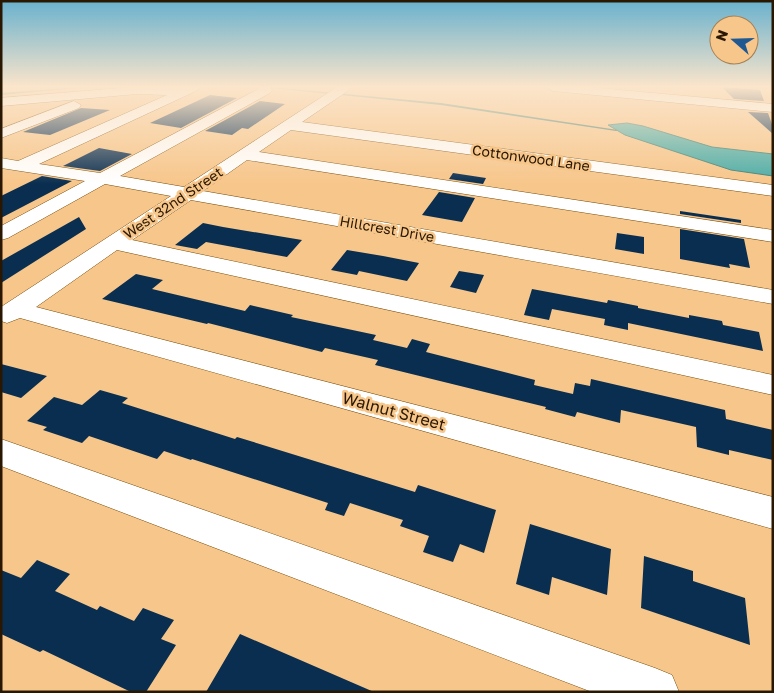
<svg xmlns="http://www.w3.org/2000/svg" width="774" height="693" font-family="'Golos Text',sans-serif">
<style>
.water{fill:#49aca7;stroke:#3f7f75}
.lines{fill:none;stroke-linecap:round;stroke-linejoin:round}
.stream{fill:#3f7f75;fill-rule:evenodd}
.building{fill:#092e50}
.minor-casing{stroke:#774c0a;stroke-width:1}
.minor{fill:#fff;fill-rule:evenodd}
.labels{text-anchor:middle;stroke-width:5;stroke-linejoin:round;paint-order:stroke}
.far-street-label{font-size:14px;fill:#291701;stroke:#f7c68b}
.street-label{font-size:16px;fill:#291701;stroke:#f7c68b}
</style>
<rect width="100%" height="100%" fill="#f7c68b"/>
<path class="water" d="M 627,123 L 643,126 L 712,147 L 773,154 L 773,176 L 731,170 L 625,135 L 608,125 Z"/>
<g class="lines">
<path class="stream" d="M 81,87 L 88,87 L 1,95 L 1,93 Z
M 270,87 L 441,103 L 618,130 L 616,131 L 441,105 L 271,88 Z"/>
</g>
<path class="building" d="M 722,87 L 760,90 L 764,101 L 734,99 Z
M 210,95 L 237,98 L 181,128 L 150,123 Z
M 260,101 L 285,104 L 248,129 L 242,128 L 232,135 L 205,131 Z
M 81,108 L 110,110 L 50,135 L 23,132 Z
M 748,112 L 768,113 L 773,127 L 773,134 Z
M 99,148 L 132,154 L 100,171 L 63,166 Z
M 453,173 L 486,178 L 483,184 L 449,179 Z
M 42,176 L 72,181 L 1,218 L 1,196 Z
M 439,192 L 475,198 L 462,222 L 422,215 Z
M 680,211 L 741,220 L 741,223 L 680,214 Z
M 79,217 L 86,229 L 1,283 L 1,261 Z
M 203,223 L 223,227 L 302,240 L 287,257 L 206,242 L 197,249 L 175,245 Z
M 680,229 L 744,239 L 750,268 L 729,264 L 730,268 L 680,259 Z
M 617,233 L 644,237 L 644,254 L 615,249 Z
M 347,250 L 383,256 L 419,263 L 407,281 L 359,271 L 357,275 L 331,270 Z
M 459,271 L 484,275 L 476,293 L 450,287 Z
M 136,274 L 163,280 L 152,289 L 245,311 L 250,305 L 293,315 L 291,317 L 376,335 L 373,340 L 407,348 L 412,339 L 430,344 L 426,352 L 535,380 L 534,385 L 573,394 L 575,383 L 590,386 L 591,379 L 725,410 L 726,419 L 773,430 L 773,460 L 729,450 L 729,455 L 697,447 L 696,427 L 621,410 L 620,423 L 577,412 L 575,417 L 545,409 L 546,407 L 375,365 L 378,360 L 325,348 L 322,352 L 208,323 L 207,324 L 102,299 Z
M 532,289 L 607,303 L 608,300 L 638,306 L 638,308 L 689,318 L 689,315 L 722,321 L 723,325 L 759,332 L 763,351 L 628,323 L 628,330 L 604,325 L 605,319 L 552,309 L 549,320 L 524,315 Z
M 1,364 L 47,376 L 21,398 L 1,392 Z
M 100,390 L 128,398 L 122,403 L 235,439 L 237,437 L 415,492 L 418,485 L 496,510 L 484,553 L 460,544 L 453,562 L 423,552 L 429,536 L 400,526 L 403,520 L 350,503 L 344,516 L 325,510 L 328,503 L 192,459 L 191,460 L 164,451 L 157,459 L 89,436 L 82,443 L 43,430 L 47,427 L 27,421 L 54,397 L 82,405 Z
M 530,524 L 611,549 L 607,595 L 552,577 L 549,595 L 516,584 Z
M 644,556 L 693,571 L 693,581 L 745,598 L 750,645 L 641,608 Z
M 37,560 L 70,574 L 55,591 L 97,610 L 100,606 L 134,621 L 143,608 L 174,620 L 161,639 L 176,645 L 146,692 L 131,692 L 43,650 L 40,652 L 1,634 L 1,570 L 21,578 Z
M 240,634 L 374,692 L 206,692 Z"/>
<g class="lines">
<defs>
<path id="minor" d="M 133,87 L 200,87 L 198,90 L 39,164 L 100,173 L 262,87 L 270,87 L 272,90 L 270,93 L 120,176 L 184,187 L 337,87 L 351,87 L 349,90 L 302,122 L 773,185 L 773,196 L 291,130 L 259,152 L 773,230 L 773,242 L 247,160 L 203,191 L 773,290 L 773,304 L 191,200 L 132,240 L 773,375 L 773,395 L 117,250 L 36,307 L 773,497 L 773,529 L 20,318 L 7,323 L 1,321 L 1,307 L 171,196 L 105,184 L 8,238 L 1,240 L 1,226 L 85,181 L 1,168 L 1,158 L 18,161 L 167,95 L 137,94 L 1,106 L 1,98 Z
M 547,87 L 588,87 L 773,104 L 773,112 L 553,91 Z
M 74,101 L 81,105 L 79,108 L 1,138 L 1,129 Z
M 1,439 L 655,668 L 672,675 L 679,692 L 592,692 L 1,466 Z"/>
</defs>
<use href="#minor" class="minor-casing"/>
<use href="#minor" class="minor"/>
</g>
<linearGradient id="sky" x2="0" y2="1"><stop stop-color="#68b1ce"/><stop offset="0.47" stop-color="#fbe5cb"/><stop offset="1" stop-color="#fbe5cb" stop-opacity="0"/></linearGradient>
<rect width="774" height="184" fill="url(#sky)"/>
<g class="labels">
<g class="far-street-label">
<text transform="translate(531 158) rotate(8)" y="5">Cottonwood Lane</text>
<text transform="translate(173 203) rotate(-34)" y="5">West 32nd Street</text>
<text transform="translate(387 229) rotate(10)" y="5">Hillcrest Drive</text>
</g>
<g class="street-label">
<text transform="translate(394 411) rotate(15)" y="6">Walnut Street</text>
</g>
</g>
<rect width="774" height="693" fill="none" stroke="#291701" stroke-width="5"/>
<g transform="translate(734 40) rotate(290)"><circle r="24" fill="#f7c68b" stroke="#a58054"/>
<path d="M0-4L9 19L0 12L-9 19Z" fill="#205991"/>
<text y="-8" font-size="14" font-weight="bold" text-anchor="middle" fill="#291701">N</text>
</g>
</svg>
